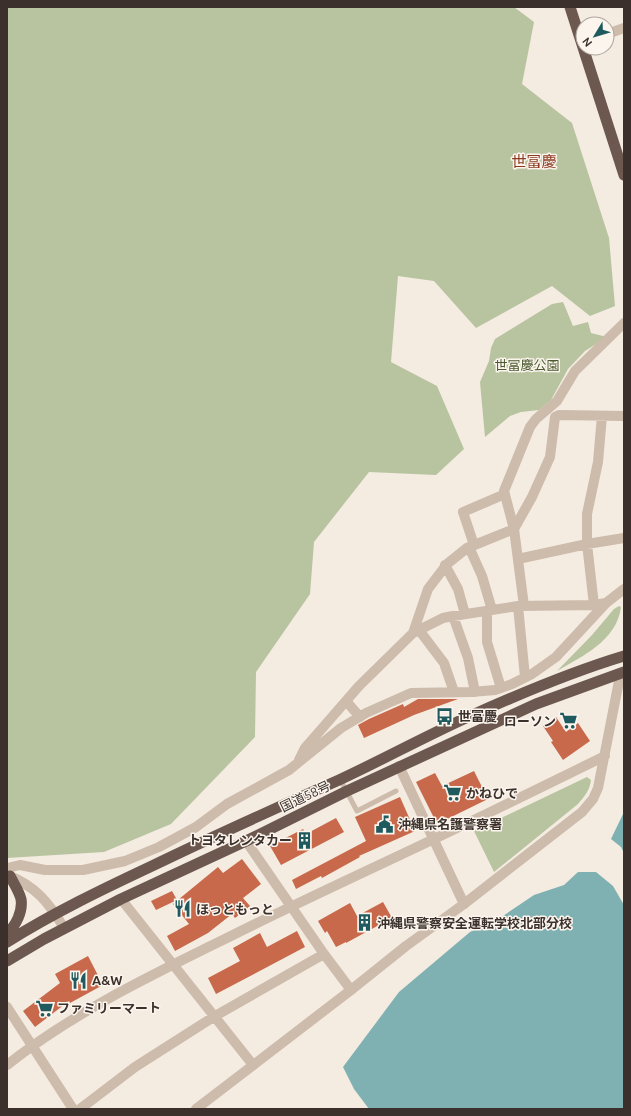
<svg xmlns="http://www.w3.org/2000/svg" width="631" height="1116" font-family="Ubuntu,'Noto Sans JP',sans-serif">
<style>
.green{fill:#b8c4a0}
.water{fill:#7fb0b2}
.building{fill:#c8694b}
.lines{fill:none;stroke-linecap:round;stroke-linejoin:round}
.service{stroke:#cdbbac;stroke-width:5}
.minor{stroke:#cdbbac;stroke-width:10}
.tertiary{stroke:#cdbbac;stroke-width:10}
.trunk{stroke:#6c584f;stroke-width:11}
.labels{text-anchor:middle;stroke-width:3;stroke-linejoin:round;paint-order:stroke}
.park-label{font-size:13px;fill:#4a5a2e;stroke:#fbf5ee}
.poi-label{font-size:13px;font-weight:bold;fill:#3b302b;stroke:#fbf5ee;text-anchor:start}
.street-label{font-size:13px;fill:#3b302b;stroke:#fbf5ee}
.quarter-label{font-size:15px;fill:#8c3b22;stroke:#fbf5ee}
</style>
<rect width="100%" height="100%" fill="#f4ebe1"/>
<path class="green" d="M 7,7 L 514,7 L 534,22 L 522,84 L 572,123 L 609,238 L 615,306 L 590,316 L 552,286 L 476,328 L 434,281 L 398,276 L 391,362 L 437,386 L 464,449 L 436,475 L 369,472 L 314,542 L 310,594 L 256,672 L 255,737 L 171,824 L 104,852 L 7,858 Z
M 563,302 L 573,326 L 588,322 L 591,333 L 607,337 L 585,351 L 568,369 L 551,400 L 539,410 L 521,412 L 510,416 L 485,437 L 480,382 L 489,361 L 491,348 L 495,339 L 552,304 Z
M 619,606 L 621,607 C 617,640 583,656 557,671 L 592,635 L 614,609 Z
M 587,777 L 591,780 C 590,790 584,797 578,804 L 494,872 L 474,831 Z"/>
<path class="water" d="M 624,812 L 624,853 L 621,847 L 611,839 Z
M 578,872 L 596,872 L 613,886 L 624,905 L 624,1109 L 369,1109 L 354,1089 L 343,1067 L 399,992 L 470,932 L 494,922 L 534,895 L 564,885 Z"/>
<path class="building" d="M 418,699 L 458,699 L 414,715 L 364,738 L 358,725 L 369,719 L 403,704 L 404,707 Z
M 556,717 L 566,732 L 578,723 L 590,741 L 563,760 L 551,742 L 553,741 L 543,726 Z
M 474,771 L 488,799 L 437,824 L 416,782 L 435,773 L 442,786 Z
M 400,797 L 415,831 L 359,856 L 360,857 L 322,878 L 321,876 L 296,889 L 292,880 L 366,841 L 355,817 Z
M 336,818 L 344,832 L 281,865 L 270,846 L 303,829 L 306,834 Z
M 242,859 L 261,884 L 243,898 L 250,906 L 235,918 L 232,914 L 208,933 L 175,951 L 167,936 L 189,924 L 173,904 L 218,867 L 223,873 Z
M 172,891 L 177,900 L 156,910 L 151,901 Z
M 383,902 L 392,918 L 346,943 L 346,942 L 336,947 L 327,931 L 325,933 L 318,921 L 350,903 L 357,916 Z
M 297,931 L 305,947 L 216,994 L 208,978 L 240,961 L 233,948 L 260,933 L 267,947 Z
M 88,956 L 103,985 L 70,1003 L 69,1001 L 35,1027 L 23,1011 L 60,983 L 55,974 Z"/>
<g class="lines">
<path class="service" d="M 340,779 L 357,811 L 396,791"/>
<path class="minor" d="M 607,34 L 624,28
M 474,545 L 463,512 L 505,494
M 469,547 L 482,576 L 492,610
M 518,559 L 587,544 L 624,538
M 445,565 L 458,589 L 465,614
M 594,605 L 587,544 L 587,514 L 598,462 L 602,416
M 518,606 L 525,677
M 524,606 L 514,529 L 504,491 L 530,427 L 536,419 L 557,401 L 575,371 L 624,323
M 487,611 L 487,642 L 501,688
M 453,616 L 468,658 L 475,692
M 419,630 L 444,663 L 454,692
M 413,633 L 428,589 L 447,564 L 467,548 L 514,529 L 532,497 L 550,457 L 555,417 L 559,415 L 624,416
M 346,701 L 360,717
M 299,760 L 305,748 L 359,686 L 413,633 L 443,618 L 453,616 L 518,606 L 594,605 L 606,603
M 399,766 L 464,904
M 246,841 L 324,954 L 351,990
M 7,868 L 20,865 L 45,870 L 83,870 L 125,861 L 159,847 L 196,827 L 227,804 L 289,770 L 341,728 L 366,713 L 411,693 L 471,692 L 495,690 L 512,684 L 532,674 L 556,657 L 606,603 L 624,589
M 121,899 L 253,1065
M 7,1007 L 73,1109
M 80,1109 L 135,1067 L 215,1016 L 324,954"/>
<path class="tertiary" d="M 7,875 C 36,886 49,903 64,928
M 7,1065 C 79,1008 163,970 245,929 C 308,898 371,869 434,839 C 491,812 548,784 605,756
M 196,1109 L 351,990 L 406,946 L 464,904 L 582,812 L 593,799 L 598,788 L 619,681 L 622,673"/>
<path class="trunk" d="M 570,7 L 624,175
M 7,933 C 16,926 23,911 21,899 C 19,891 14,884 10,876
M 7,942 C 53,913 103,889 152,866 C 214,836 276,808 339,780 C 382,760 424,737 468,717 C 519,694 571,672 624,656
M 7,961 L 44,939 L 121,899 L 246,841 L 347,791 L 536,704 L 624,672"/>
</g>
<defs>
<symbol id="bus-bare" viewBox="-9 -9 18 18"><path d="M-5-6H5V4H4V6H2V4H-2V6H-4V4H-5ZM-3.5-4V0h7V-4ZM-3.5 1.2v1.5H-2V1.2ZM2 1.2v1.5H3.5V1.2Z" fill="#1f5a5e" stroke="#fbf5ee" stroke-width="2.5" paint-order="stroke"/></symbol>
<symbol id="supermarket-bare" viewBox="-9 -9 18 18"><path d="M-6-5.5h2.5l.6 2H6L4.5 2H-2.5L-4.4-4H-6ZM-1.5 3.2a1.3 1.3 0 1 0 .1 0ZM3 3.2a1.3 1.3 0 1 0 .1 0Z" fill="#1f5a5e" stroke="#fbf5ee" stroke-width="2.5" paint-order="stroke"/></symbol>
<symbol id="civic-bare" viewBox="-9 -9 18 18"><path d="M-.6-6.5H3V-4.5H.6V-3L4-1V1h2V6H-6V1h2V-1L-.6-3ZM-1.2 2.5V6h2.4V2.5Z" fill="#1f5a5e" stroke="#fbf5ee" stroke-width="2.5" paint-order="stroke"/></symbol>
<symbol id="building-bare" viewBox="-9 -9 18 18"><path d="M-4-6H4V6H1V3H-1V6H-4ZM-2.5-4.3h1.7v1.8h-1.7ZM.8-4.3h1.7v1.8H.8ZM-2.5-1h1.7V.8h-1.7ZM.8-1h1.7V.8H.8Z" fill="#1f5a5e" stroke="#fbf5ee" stroke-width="2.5" paint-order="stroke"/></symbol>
<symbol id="restaurant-bare" viewBox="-9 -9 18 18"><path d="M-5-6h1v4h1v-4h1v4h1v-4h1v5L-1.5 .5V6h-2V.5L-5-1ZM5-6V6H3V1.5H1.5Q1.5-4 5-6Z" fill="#1f5a5e" stroke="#fbf5ee" stroke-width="2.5" paint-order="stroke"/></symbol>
</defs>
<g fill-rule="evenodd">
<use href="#bus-bare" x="432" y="704" width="25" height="25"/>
<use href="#supermarket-bare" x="556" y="708" width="25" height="25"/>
<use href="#supermarket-bare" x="440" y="780" width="25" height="25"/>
<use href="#civic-bare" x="372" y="812" width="25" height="25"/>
<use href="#building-bare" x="292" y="828" width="25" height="25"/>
<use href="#restaurant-bare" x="170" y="896" width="25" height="25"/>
<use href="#building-bare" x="352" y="910" width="25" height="25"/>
<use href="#restaurant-bare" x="66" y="968" width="25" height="25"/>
<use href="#supermarket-bare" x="32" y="996" width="25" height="25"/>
</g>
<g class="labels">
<g class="park-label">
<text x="527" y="370">世冨慶公園</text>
</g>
<g class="poi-label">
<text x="458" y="721">世冨慶</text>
<text x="556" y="726" text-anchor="end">ローソン</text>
<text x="466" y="798">かねひで</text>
<text x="398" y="829">沖縄県名護警察署</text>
<text x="292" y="845" text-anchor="end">トヨタレンタカー</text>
<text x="196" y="914">ほっともっと</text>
<text x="377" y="928">沖縄県警察安全運転学校北部分校</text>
<text x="92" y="985">A&amp;W</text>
<text x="57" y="1013">ファミリーマート</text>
</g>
<g class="street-label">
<text transform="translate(305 796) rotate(-26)" y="5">国道58号</text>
</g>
<g class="quarter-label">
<text x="534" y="167">世冨慶</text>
</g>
</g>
<rect width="631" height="1116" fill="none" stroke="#3b302b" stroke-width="16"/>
<g transform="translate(595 36) rotate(232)"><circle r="19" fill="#fbf5ee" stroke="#aea6a0"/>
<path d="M0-3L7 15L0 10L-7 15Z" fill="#1f5a5e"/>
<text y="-6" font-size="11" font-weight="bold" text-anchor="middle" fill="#3b302b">N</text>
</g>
</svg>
